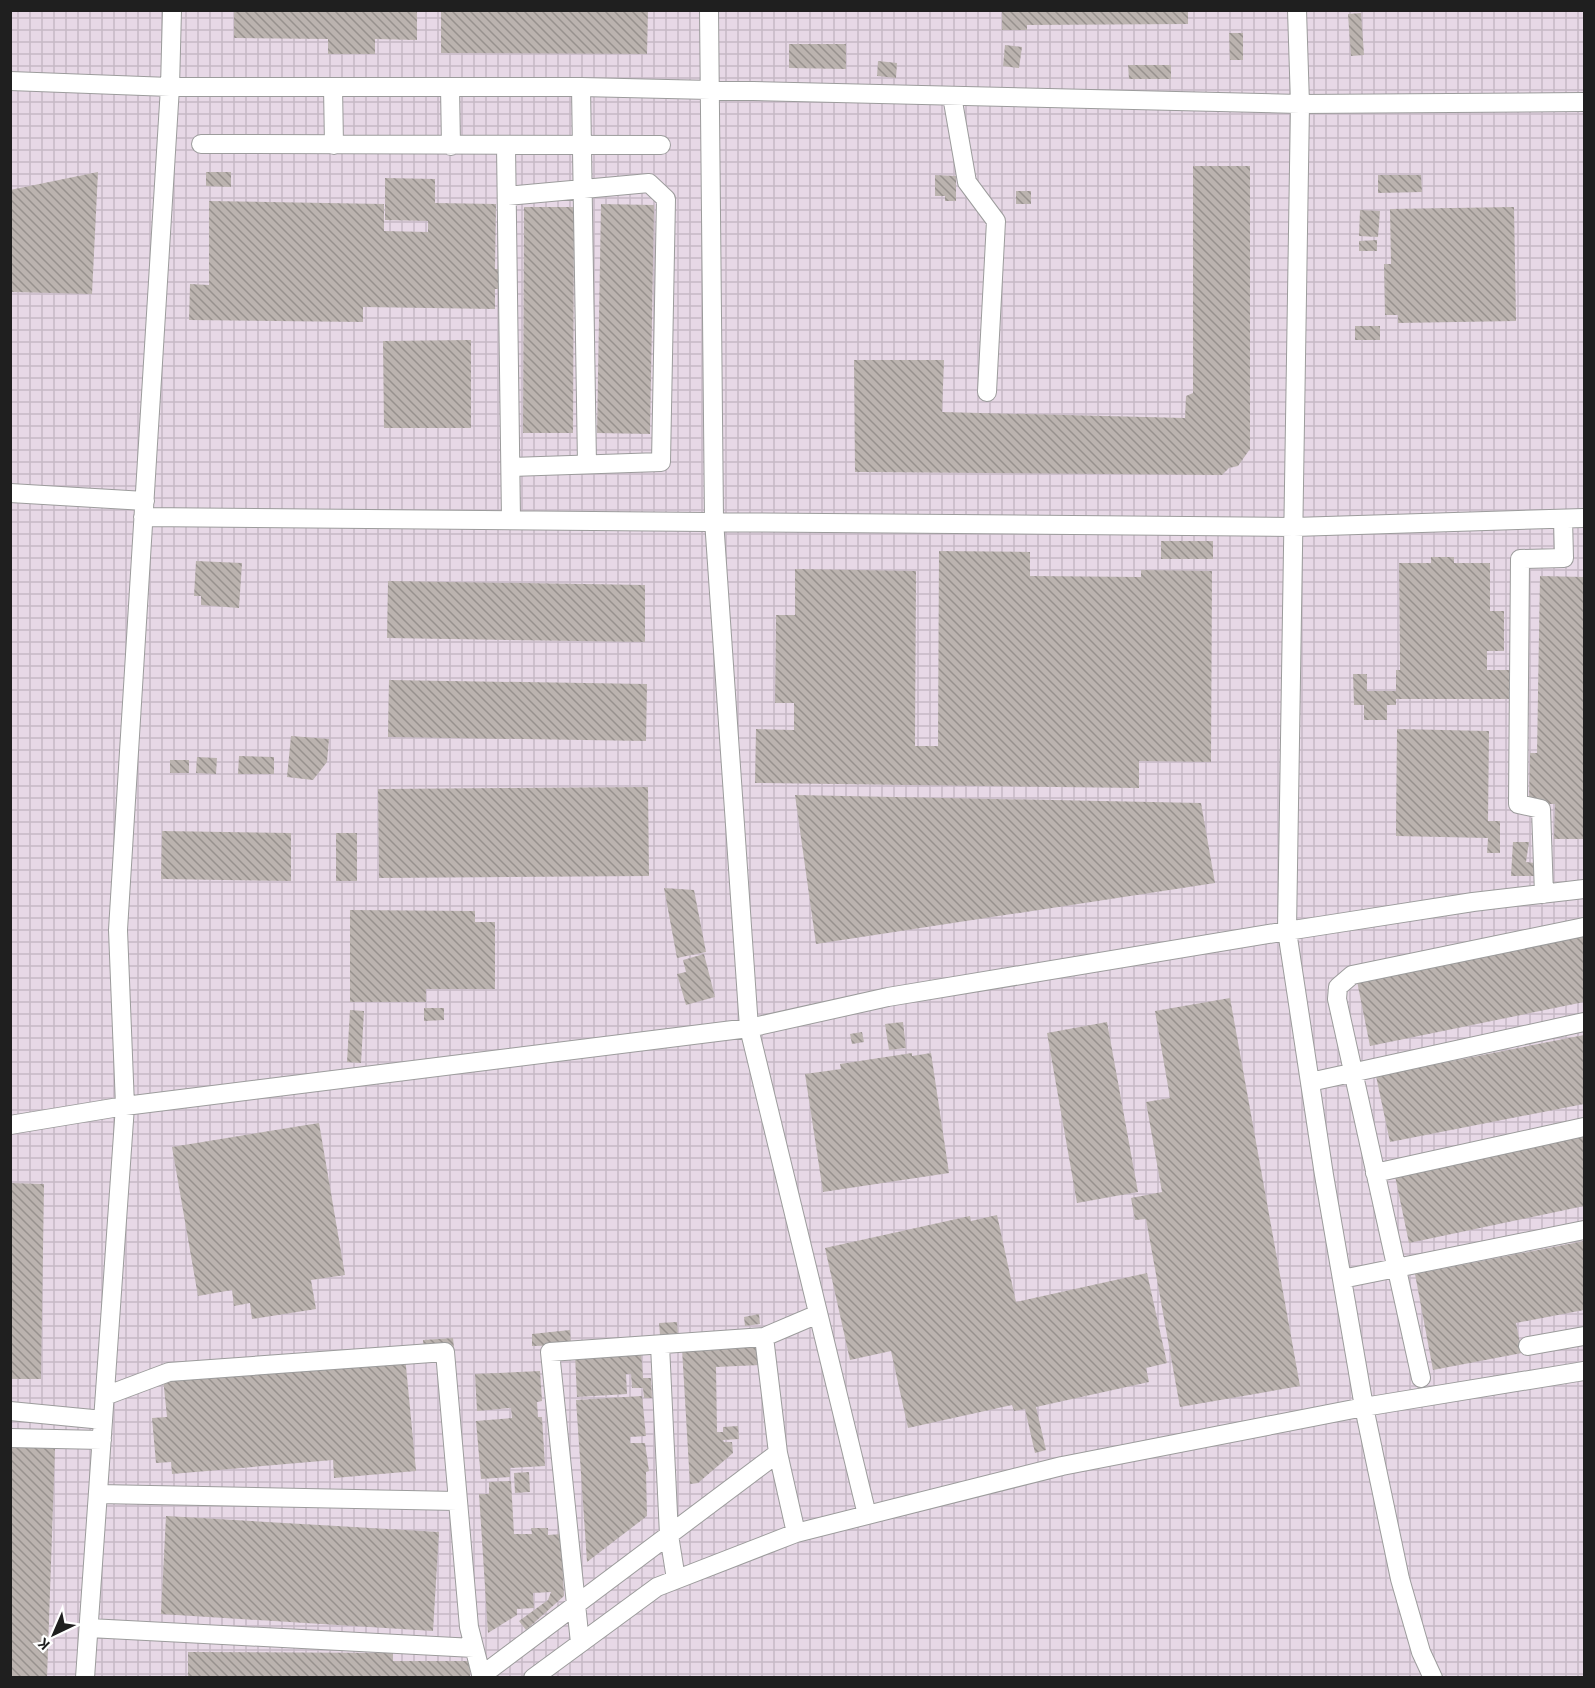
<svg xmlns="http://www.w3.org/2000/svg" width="1595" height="1688" font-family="'Alegreya Sans',sans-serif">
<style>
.industrial{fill:url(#industrial-grid)}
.building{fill:url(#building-back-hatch)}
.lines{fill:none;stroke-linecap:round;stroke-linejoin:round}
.minor-casing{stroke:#9c9c9c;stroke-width:20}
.minor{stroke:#fff;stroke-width:18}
</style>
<defs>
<pattern id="industrial-grid" width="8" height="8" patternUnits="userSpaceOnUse" patternTransform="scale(1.5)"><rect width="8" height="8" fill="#e7d8e6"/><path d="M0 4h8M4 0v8" fill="none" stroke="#c6b9c5"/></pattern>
<pattern id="building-back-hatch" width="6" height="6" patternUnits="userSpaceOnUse" patternTransform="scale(1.5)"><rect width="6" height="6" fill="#bbb3af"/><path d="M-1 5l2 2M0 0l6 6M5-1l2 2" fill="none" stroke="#97918e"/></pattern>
</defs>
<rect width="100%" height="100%" fill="#eeeae6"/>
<path class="industrial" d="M 11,11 L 1584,11 L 1584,1677 L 11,1677 Z"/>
<path class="building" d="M 234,10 L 417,10 L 417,40 L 375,39 L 375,54 L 328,54 L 328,39 L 234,38 Z
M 441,10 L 648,10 L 647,54 L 441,53 Z
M 1002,10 L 1188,10 L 1188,24 L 1027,25 L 1027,30 L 1002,30 Z
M 1361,13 L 1364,55 L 1351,56 L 1348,14 Z
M 1229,33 L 1243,33 L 1243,60 L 1230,60 Z
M 789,44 L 846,44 L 846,69 L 789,68 Z
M 1005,45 L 1022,47 L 1019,68 L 1003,66 Z
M 878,61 L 897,63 L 896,78 L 877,76 Z
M 1128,65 L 1171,65 L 1171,79 L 1129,79 Z
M 1193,166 L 1250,166 L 1250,449 L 1238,466 L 1229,468 L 1222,475 L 855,472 L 854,360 L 944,360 L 942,412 L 1185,418 L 1186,396 L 1193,393 Z
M 98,172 L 92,294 L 10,292 L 10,190 Z
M 206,172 L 231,172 L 231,187 L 206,186 Z
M 935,175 L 956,176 L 956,201 L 945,201 L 945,196 L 935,196 Z
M 1378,175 L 1421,175 L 1422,192 L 1378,193 Z
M 385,178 L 435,179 L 435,203 L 496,204 L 495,269 L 505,269 L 505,289 L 495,289 L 495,309 L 363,307 L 363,322 L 189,320 L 190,284 L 209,285 L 209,201 L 384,204 L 384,231 L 428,232 L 428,221 L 385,220 Z
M 1016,191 L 1031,191 L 1031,204 L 1016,204 Z
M 601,204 L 654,205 L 650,434 L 597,433 Z
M 524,207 L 574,207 L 573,433 L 523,433 Z
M 1514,207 L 1516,321 L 1398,323 L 1398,315 L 1385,315 L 1384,264 L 1391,264 L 1390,209 Z
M 1360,210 L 1380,211 L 1378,237 L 1359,236 Z
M 1377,240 L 1377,251 L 1359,251 L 1359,241 Z
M 1355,326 L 1380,326 L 1380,340 L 1355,340 Z
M 471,340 L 471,428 L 384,428 L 383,341 Z
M 1161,541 L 1213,541 L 1213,559 L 1161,559 Z
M 939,551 L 1030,552 L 1030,576 L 1141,577 L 1141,570 L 1212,571 L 1211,762 L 1139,761 L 1139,788 L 755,783 L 756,729 L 794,730 L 794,703 L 775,703 L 776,615 L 795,615 L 795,569 L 916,571 L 915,746 L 938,746 Z
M 1431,557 L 1454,557 L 1454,563 L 1490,563 L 1490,611 L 1504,611 L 1504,651 L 1487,651 L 1487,670 L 1511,670 L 1512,699 L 1396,699 L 1396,705 L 1387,705 L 1387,720 L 1364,720 L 1364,705 L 1354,705 L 1353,674 L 1367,674 L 1367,691 L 1396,691 L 1396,670 L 1400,670 L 1399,563 L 1431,563 Z
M 196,561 L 242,563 L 239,608 L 201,605 L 201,596 L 194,596 Z
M 1540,576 L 1584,577 L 1584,839 L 1554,839 L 1555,804 L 1529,804 L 1530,753 L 1537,753 Z
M 388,581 L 645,585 L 645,642 L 387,638 Z
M 389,680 L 647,684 L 646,741 L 388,737 Z
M 1397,729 L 1489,731 L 1488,821 L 1500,821 L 1500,853 L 1487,853 L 1488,838 L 1396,836 Z
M 291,736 L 329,739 L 327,762 L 313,780 L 287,777 Z
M 239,756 L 274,757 L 274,774 L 238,774 Z
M 197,757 L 217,758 L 216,774 L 196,773 Z
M 170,760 L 189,760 L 189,773 L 170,773 Z
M 648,787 L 649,876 L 379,878 L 378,789 Z
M 795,795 L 1201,803 L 1215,883 L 816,944 Z
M 162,831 L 291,833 L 291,881 L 161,879 Z
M 336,833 L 357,833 L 357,881 L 336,881 Z
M 1513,842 L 1529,842 L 1526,862 L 1535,863 L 1535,876 L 1511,876 Z
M 664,888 L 694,890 L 706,952 L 677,958 Z
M 350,910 L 475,911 L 475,922 L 495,922 L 495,989 L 426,989 L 426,1002 L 350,1002 Z
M 1584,935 L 1584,1002 L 1370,1046 L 1357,981 Z
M 704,954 L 715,997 L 686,1005 L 677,974 L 686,972 L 683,960 Z
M 1230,998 L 1300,1386 L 1180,1407 L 1146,1219 L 1135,1220 L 1131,1198 L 1162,1192 L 1146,1102 L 1170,1098 L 1155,1011 Z
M 424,1008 L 444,1008 L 444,1020 L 424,1021 Z
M 350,1010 L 364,1011 L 361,1063 L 347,1062 Z
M 903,1022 L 906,1048 L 889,1050 L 885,1024 Z
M 1107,1022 L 1138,1192 L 1077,1203 L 1047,1033 Z
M 862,1032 L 864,1042 L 852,1044 L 850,1034 Z
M 1584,1035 L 1584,1104 L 1390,1142 L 1376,1076 Z
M 912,1053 L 912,1056 L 931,1053 L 949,1173 L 823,1192 L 805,1074 L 841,1069 L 840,1064 Z
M 319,1123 L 345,1275 L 311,1280 L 316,1309 L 252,1319 L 250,1303 L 234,1306 L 232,1290 L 198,1296 L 172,1147 Z
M 1584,1136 L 1584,1206 L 1409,1243 L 1395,1176 Z
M 10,1183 L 44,1184 L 41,1379 L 10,1379 Z
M 997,1215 L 1016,1302 L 1147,1273 L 1167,1363 L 1146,1368 L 1149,1382 L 1036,1407 L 1046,1450 L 1035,1453 L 1025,1409 L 1014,1411 L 1012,1405 L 908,1428 L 891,1351 L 850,1360 L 825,1248 L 970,1216 L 971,1221 Z
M 1584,1241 L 1584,1310 L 1516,1323 L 1522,1353 L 1433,1370 L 1415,1274 Z
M 759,1314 L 760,1324 L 745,1326 L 744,1317 Z
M 677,1322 L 678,1335 L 660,1335 L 659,1323 Z
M 570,1330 L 571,1345 L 532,1346 L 532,1334 Z
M 453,1338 L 454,1348 L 424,1350 L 423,1340 Z
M 759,1345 L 760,1365 L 716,1367 L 717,1432 L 723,1432 L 723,1427 L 738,1426 L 739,1439 L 723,1440 L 724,1442 L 732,1442 L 733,1453 L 698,1483 L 690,1484 L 682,1349 Z
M 641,1351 L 643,1378 L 651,1378 L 652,1398 L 644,1398 L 643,1388 L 632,1388 L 631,1374 L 626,1374 L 627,1394 L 577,1397 L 575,1355 Z
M 405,1356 L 416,1471 L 334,1478 L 333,1460 L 172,1474 L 171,1462 L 156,1463 L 152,1418 L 167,1417 L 163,1378 Z
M 540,1371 L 542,1401 L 537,1402 L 538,1417 L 542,1417 L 545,1466 L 510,1468 L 510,1477 L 481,1479 L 476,1421 L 512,1418 L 511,1408 L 477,1411 L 475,1374 Z
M 642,1396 L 646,1436 L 630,1437 L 630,1443 L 645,1443 L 649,1471 L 646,1472 L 647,1516 L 587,1562 L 576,1400 Z
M 10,1444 L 55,1448 L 47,1678 L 10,1678 Z
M 529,1472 L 530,1492 L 515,1493 L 514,1473 Z
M 511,1481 L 514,1534 L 532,1534 L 531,1528 L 548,1528 L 548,1535 L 561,1534 L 564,1596 L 526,1630 L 519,1621 L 548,1600 L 551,1592 L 533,1593 L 534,1608 L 517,1609 L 517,1615 L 488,1633 L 479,1494 L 489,1494 L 489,1482 Z
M 166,1516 L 439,1532 L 433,1631 L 161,1614 Z
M 188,1652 L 393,1653 L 393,1661 L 470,1661 L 470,1678 L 188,1678 Z"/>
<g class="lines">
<defs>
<path id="minor" d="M 709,10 L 714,520 L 749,1028 L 867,1515
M 1297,10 L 1300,104 L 1287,931 L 1324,1175 L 1364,1407 L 1400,1579 L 1421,1652 L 1433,1678
M 10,81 L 170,87 L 581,87 L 1300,104 L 1584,102
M 333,87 L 334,145
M 450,87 L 451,146
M 581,87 L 587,464
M 952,96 L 967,182 L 996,221 L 987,392
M 201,144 L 661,145
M 506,146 L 511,519
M 507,196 L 649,183 L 666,199 L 661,462 L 511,467
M 10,493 L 145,501
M 143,517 L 1294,527 L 1584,518
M 1544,894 L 1541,809 L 1518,804 L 1520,559 L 1564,558 L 1563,519
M 1310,1082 L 1584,1022
M 10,1125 L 125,1106 L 749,1028 L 888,997 L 1287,931 L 1473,902 L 1584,889
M 1375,1173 L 1584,1127
M 1342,1279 L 1584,1230
M 660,1345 L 669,1535 L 676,1579
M 1528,1346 L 1584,1336
M 1421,1378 L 1337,999 L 1338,987 L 1352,975 L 1584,927
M 105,1396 L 169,1372 L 445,1352 L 469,1627 L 482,1678
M 10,1411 L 103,1420
M 10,1438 L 102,1440
M 778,1453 L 796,1533
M 98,1494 L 457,1501
M 89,1628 L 474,1648
M 580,1643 L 550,1352 L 764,1337
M 481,1676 L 778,1453 L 764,1337 L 818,1314
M 85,1678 L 125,1106 L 118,930 L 170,87 L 172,10
M 533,1678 L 657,1587 L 796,1533 L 1062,1466 L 1364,1407 L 1584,1371"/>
</defs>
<use href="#minor" class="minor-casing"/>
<use href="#minor" class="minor"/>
</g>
<rect width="1595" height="1688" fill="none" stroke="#1f1f1f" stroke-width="24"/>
<g transform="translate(54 1634) rotate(224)" stroke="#ffffff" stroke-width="4.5" paint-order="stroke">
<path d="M0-4.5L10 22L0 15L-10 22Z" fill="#1f1f1f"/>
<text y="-9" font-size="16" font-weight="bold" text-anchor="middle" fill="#1f1f1f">K</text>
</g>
</svg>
